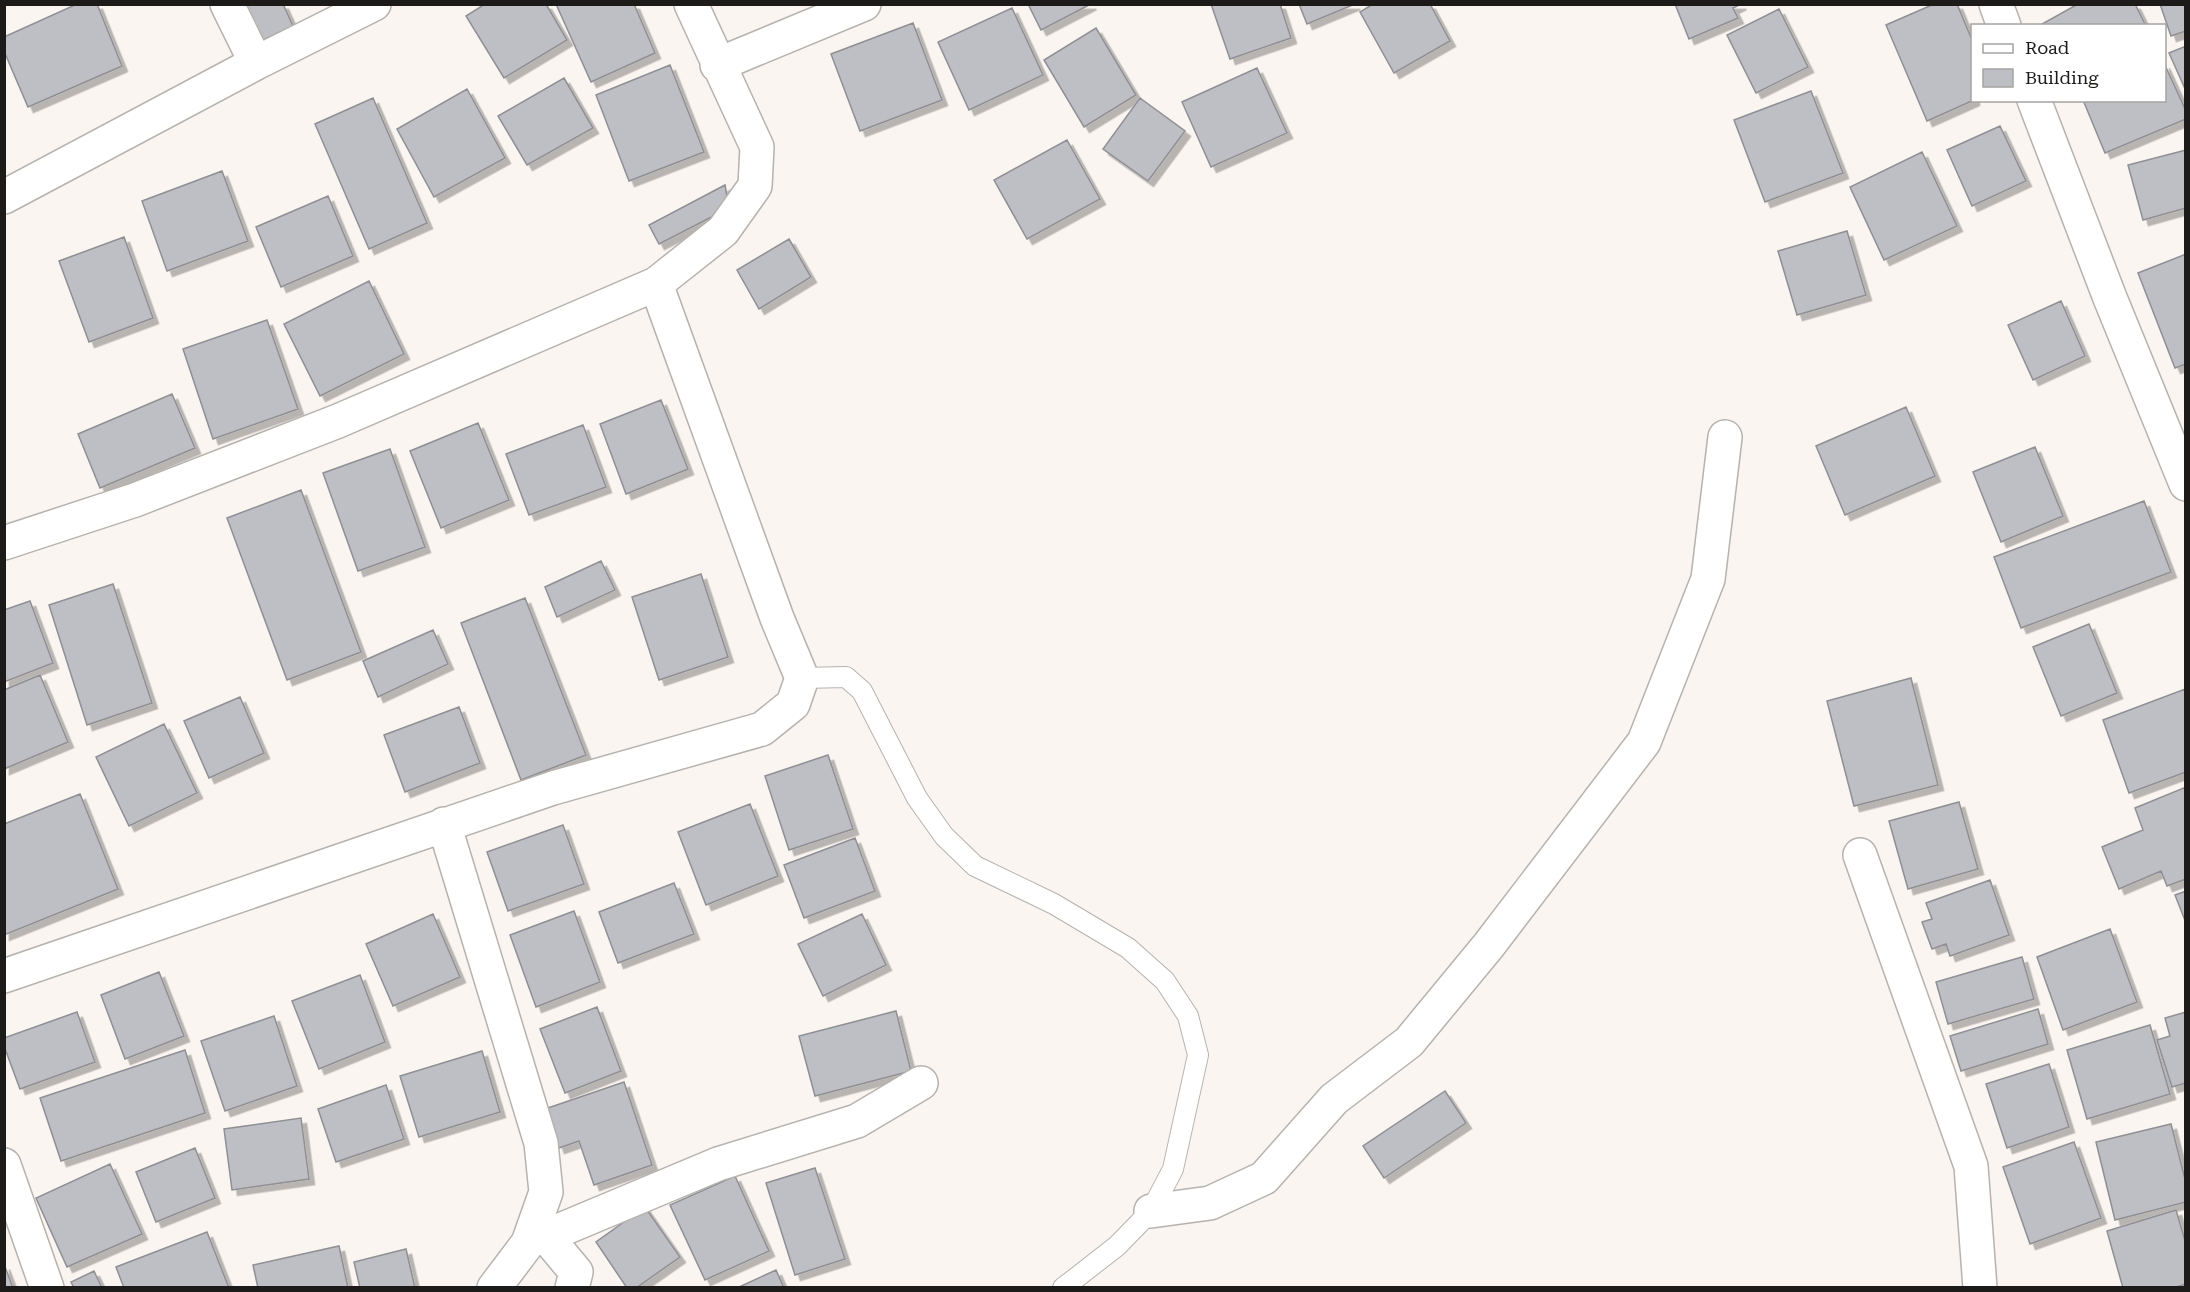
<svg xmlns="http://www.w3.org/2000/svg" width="2190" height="1292" font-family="'Roboto Serif',serif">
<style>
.building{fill:#bebfc4;stroke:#8f8f94;stroke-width:1.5;filter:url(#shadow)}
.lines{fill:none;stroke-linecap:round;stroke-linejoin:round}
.service-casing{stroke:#b7b2ae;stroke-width:22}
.minor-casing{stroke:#b7b2ae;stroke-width:36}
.service{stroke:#fff;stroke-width:20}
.minor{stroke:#fff;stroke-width:33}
</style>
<defs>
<filter id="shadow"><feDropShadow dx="5.5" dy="5.5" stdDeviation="0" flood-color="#0004"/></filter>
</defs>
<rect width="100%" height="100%" fill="#fbf5f1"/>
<path class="building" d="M 77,4 L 97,4 L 122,66 L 28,107 L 4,51 L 4,37 Z
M 240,4 L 283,4 L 293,26 L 257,43 Z
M 485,4 L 546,4 L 567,40 L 504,78 L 466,16 Z
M 556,4 L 634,4 L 655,53 L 591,82 Z
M 1028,4 L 1091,4 L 1041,30 Z
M 1211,4 L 1280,4 L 1291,38 L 1230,59 Z
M 1299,4 L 1355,4 L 1307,24 Z
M 1373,4 L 1430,4 L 1450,41 L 1394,73 L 1360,12 Z
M 1675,4 L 1741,4 L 1733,8 L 1738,18 L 1689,39 Z
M 1934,4 L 1957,4 L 1972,40 L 1974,100 L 1927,121 L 1886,25 Z
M 2078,4 L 2135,4 L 2146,26 L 2043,26 L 2042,24 Z
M 2160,4 L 2186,4 L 2186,31 L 2171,36 Z
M 1012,8 L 1043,75 L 969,110 L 938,42 Z
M 1779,9 L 1808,67 L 1756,93 L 1727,35 Z
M 913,23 L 942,100 L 860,131 L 831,54 Z
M 1096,28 L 1136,95 L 1084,127 L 1044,60 Z
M 2186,46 L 2186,91 L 2169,53 Z
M 2164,63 L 2186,111 L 2186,119 L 2105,153 L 2083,100 L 2164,100 Z
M 670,65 L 704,152 L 629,181 L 596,95 Z
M 1257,68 L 1287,133 L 1211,167 L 1182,102 Z
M 564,78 L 593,128 L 527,165 L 498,116 Z
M 467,89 L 505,158 L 434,197 L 397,129 Z
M 1811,91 L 1843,173 L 1765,202 L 1734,120 Z
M 373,98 L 427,223 L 369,249 L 315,124 Z
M 1140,98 L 1185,131 L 1148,181 L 1103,149 Z
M 2000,126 L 2026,181 L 1972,206 L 1947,150 Z
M 1067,140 L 1100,199 L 1027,239 L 994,180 Z
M 2186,150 L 2186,208 L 2143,220 L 2128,165 Z
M 1922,152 L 1957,226 L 1884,260 L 1850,187 Z
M 222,171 L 248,241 L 167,271 L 142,201 Z
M 725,185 L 729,208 L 659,244 L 649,225 Z
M 328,196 L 353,256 L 281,287 L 256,227 Z
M 1847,231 L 1866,295 L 1797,315 L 1778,251 Z
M 124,237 L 153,318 L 89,342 L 59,261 Z
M 789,239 L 811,277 L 759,309 L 737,270 Z
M 2186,254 L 2186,364 L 2175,368 L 2138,273 Z
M 369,281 L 404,354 L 320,396 L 284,324 Z
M 2061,301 L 2085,356 L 2033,380 L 2008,325 Z
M 267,320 L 298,409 L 213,439 L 183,349 Z
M 172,394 L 195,448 L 100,488 L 78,434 Z
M 661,400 L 688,469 L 626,494 L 600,424 Z
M 1906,407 L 1935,476 L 1845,515 L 1816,446 Z
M 478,423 L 509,500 L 441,528 L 410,451 Z
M 583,425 L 606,487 L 529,515 L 506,454 Z
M 2035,447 L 2063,516 L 2001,542 L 1973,472 Z
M 390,449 L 425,547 L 358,571 L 323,473 Z
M 301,490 L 361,652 L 287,680 L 227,518 Z
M 2144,501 L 2171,572 L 2021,628 L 1994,557 Z
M 601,561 L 615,590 L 557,617 L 545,587 Z
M 701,574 L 728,657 L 659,680 L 632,597 Z
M 113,584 L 152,703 L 87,725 L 49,605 Z
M 525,598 L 586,755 L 521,780 L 461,623 Z
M 30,601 L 53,663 L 4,682 L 4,610 Z
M 2089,624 L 2117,693 L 2061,716 L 2033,647 Z
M 433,630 L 448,664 L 378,697 L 363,661 Z
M 40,675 L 68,742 L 4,769 L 4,690 Z
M 1911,678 L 1938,785 L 1854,806 L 1827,701 Z
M 2185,689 L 2186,772 L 2129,793 L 2103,720 Z
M 240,697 L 264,753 L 209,778 L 184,721 Z
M 459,707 L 480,763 L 405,792 L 384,735 Z
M 164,724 L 197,793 L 129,826 L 96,757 Z
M 828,755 L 853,829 L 789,850 L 765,776 Z
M 2186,787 L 2186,879 L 2167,886 L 2161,871 L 2119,889 L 2102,847 L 2143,830 L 2135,808 Z
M 80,794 L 118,889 L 4,935 L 4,824 Z
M 1959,802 L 1978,869 L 1908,889 L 1889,821 Z
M 750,804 L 778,876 L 706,905 L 678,832 Z
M 563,825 L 584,884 L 508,911 L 487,852 Z
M 855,838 L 875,891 L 804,918 L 784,865 Z
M 1990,880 L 2009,935 L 1950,956 L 1946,944 L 1932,949 L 1922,922 L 1932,919 L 1926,903 Z
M 674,883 L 694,934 L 618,963 L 599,912 Z
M 2186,891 L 2186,923 L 2175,895 Z
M 574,911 L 600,982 L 536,1007 L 510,935 Z
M 433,914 L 460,977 L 393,1006 L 366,944 Z
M 862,914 L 886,965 L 823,996 L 798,944 Z
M 2110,929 L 2137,1002 L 2063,1030 L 2037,957 Z
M 2022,957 L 2034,999 L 1948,1024 L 1936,982 Z
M 159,972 L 184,1036 L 125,1059 L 101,995 Z
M 360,975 L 385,1042 L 319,1069 L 292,1001 Z
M 597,1007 L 621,1071 L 565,1093 L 540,1029 Z
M 2038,1009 L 2048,1044 L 1961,1071 L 1950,1036 Z
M 896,1011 L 911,1071 L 815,1096 L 799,1036 Z
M 77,1012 L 95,1062 L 20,1089 L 4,1046 L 4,1038 Z
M 2186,1012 L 2186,1083 L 2172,1087 L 2157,1040 L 2170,1036 L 2165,1018 Z
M 274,1016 L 297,1086 L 225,1111 L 201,1041 Z
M 2150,1025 L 2170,1094 L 2087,1119 L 2067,1050 Z
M 185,1050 L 205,1113 L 61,1161 L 40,1098 Z
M 482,1051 L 500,1112 L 419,1137 L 400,1076 Z
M 2049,1064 L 2069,1127 L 2007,1148 L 1986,1084 Z
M 624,1082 L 652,1165 L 594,1185 L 579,1141 L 559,1148 L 545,1109 Z
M 386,1085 L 404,1139 L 336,1162 L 318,1109 Z
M 1445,1091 L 1466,1123 L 1384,1178 L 1363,1146 Z
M 301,1118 L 309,1179 L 232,1190 L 224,1129 Z
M 2171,1124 L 2186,1183 L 2186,1202 L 2115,1220 L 2096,1142 Z
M 2074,1142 L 2101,1218 L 2030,1244 L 2003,1167 Z
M 195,1148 L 215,1198 L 156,1222 L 136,1172 Z
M 110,1164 L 142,1234 L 67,1267 L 36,1198 Z
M 815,1168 L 845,1259 L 795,1275 L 766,1183 Z
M 735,1176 L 769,1251 L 705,1280 L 670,1205 Z
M 645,1207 L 680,1257 L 636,1288 L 627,1288 L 596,1242 Z
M 2176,1210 L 2186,1244 L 2186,1284 L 2173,1288 L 2123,1288 L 2107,1231 Z
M 207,1232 L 229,1288 L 124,1288 L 116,1267 Z
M 339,1246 L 348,1288 L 258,1288 L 253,1265 Z
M 406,1249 L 415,1288 L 360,1288 L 354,1262 Z
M 4,1264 L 13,1288 L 4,1288 Z
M 776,1270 L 784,1288 L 737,1288 Z
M 94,1271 L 102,1288 L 74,1288 L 71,1282 Z"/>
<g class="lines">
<defs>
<path id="service" d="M 802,678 L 846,677 L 862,691 L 917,798 L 944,836 L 975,866 L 1054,904 L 1128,948 L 1165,981 L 1188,1016 L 1198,1055 L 1173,1169 L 1151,1211 L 1117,1246 L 1063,1288"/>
<path id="minor" d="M 227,4 L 256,63
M 1996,4 L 2004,26
M 717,65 L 864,4
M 2034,100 L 2110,298 L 2186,484
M 4,197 L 256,63 L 374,4
M 4,543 L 135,500 L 338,421 L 656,284 L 723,231 L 755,186 L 757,147 L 691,4
M 444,824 L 541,1143 L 546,1192 L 528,1243 L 494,1288
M 1860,855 L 1971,1166 L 1980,1288
M 4,976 L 553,788 L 762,729 L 793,704 L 802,678 L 777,618 L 656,284
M 4,1165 L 47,1288
M 1151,1211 L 1210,1203 L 1264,1178 L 1334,1099 L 1409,1042 L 1489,945 L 1644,742 L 1708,579 L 1725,437
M 572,1288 L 576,1272 L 546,1236 L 718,1164 L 857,1121 L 921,1083"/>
</defs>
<use href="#service" class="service-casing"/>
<use href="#minor" class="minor-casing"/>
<use href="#service" class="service"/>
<use href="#minor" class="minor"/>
</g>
<rect width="2190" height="1292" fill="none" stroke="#1d1b1a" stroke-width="12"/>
<rect x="1971" y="24" width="195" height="78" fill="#ffffff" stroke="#a5a4a3" stroke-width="1.5"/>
<rect x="1983" y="44" width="30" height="9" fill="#ffffff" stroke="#a5a4a3" stroke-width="1.5"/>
<text x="2025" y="54" font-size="18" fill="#1d1b1a">Road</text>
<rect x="1983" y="69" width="30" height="18" fill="#bebfc4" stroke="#a5a4a3" stroke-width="1.5"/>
<text x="2025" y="84" font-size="18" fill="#1d1b1a">Building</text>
</svg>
